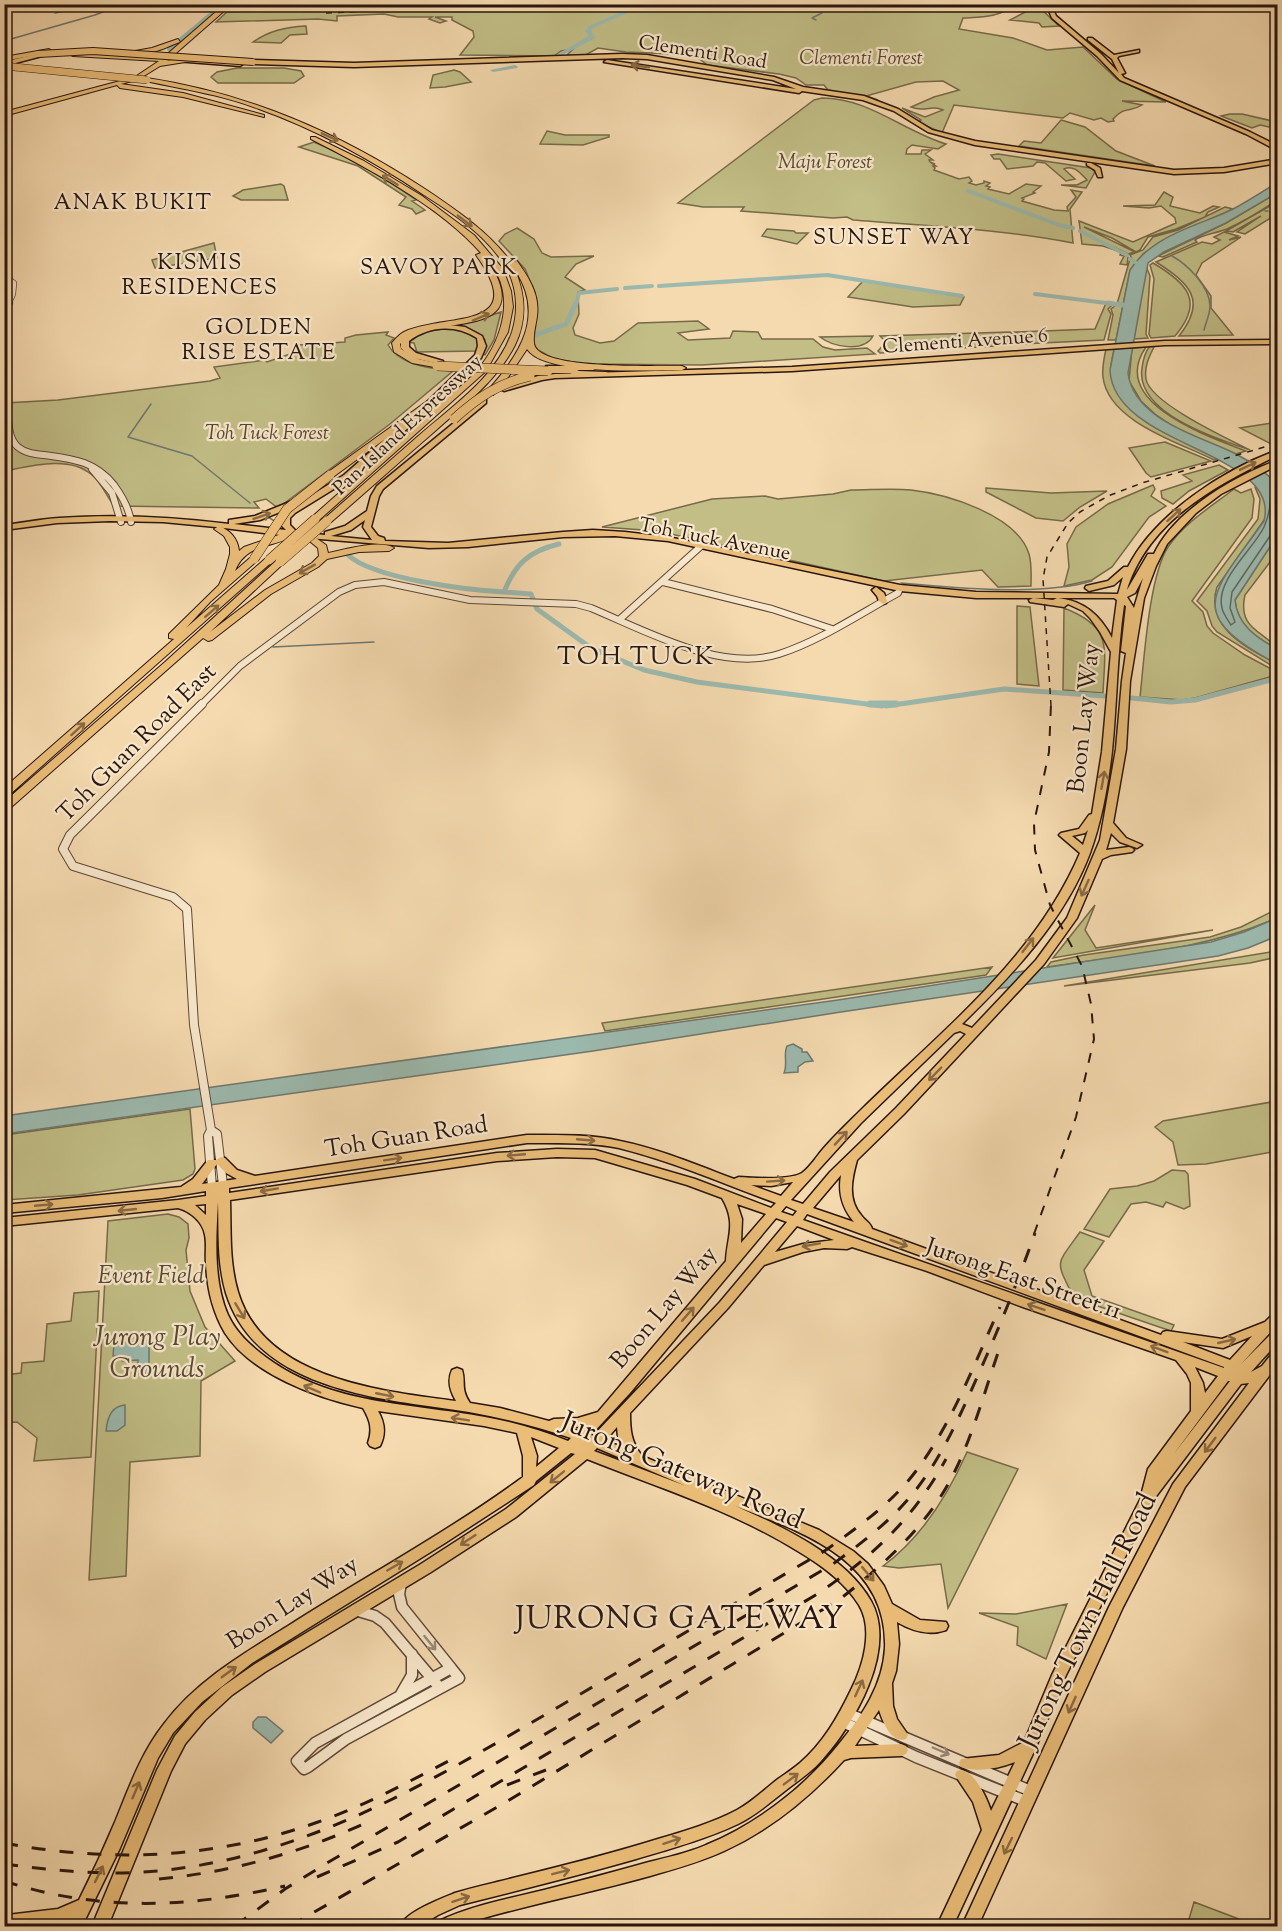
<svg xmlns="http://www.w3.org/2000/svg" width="1282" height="1931" font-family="'Sorts Mill Goudy',serif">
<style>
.green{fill:#c2be86;stroke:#766a4a;stroke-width:1.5}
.water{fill:#9cbaaf;stroke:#6e786f;stroke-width:1.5}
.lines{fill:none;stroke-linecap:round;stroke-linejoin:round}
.shore{stroke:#62685f;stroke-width:1.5}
.stream{stroke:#6e786f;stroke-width:1.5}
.canal-far2{stroke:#9cbaaf;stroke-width:4}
.canal-far1{stroke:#9cbaaf;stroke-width:5}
.canal{stroke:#9cbaaf;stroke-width:7}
.river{fill:#9cbaaf;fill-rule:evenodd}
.minor-far3-casing{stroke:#5c4737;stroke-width:6}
.minor-far2-casing{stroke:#5c4737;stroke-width:8}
.minor-far1-casing{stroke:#5c4737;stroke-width:10}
.minor-casing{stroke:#5c4737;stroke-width:13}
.major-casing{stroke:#29160f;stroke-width:3}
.highway-casing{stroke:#29160f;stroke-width:2}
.minor-far3{stroke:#f8e7cb;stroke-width:4.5}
.minor-far2{stroke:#f8e7cb;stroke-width:6}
.minor-far1{stroke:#f8e7cb;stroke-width:8}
.minor{stroke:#f8e7cb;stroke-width:10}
.major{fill:#eabd78;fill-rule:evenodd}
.highway{fill:#eabd78;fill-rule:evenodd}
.rail-far2{stroke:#29160f;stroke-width:1.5;stroke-dasharray:6 6;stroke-linecap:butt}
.rail-far1{stroke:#29160f;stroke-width:2;stroke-dasharray:10 10;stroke-linecap:butt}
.rail{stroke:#29160f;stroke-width:3;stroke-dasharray:14 14;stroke-linecap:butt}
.major-bridge-casing{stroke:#29160f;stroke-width:8;stroke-linecap:butt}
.highway-bridge-far1-casing{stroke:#29160f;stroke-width:8;stroke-linecap:butt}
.highway-bridge-casing{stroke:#29160f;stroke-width:10;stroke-linecap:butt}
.major-bridge{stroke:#eabd78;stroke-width:6}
.highway-bridge-far1{stroke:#eabd78;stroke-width:7}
.highway-bridge{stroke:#eabd78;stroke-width:9}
.oneway{stroke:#8a6a44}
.oneway2{stroke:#9b8976}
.labels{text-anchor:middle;stroke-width:4.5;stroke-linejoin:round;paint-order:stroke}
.far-street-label{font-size:20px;fill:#29160f;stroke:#f8e7cb}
.far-park-label{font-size:20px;font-style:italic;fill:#574833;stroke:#f8e7cb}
.far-neighbourhood-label{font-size:22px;letter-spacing:1.5px;fill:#29160f;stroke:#f8e7cb}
.street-label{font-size:24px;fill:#29160f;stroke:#f8e7cb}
.park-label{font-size:24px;font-style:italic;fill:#574833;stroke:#f8e7cb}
.neighbourhood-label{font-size:26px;letter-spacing:1.5px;fill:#29160f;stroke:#f8e7cb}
.near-park-label{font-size:28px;font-style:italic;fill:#574833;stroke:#f8e7cb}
.near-street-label{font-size:28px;fill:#29160f;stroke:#f8e7cb}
.near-neighbourhood-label{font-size:32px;letter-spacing:1.5px;fill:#29160f;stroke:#f8e7cb}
</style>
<rect width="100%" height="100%" fill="#f5daaf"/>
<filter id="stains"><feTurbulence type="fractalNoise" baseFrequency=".00333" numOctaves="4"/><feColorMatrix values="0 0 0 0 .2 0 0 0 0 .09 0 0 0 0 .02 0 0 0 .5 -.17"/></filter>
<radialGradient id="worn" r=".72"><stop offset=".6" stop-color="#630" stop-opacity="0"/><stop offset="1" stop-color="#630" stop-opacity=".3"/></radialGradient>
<path class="green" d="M 320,4 L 493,5 L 433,7 L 433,10 L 523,4 L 1012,5 C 1001,18 979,17 963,18 L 959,29 L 1013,38 L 1047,50 L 1083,47 L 1117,79 L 1166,102 L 1122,101 L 1142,105 C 1130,113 1126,105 1113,119 L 1114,121 L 1108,122 L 1101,118 L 1094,120 L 1070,113 L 1063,118 L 954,105 L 942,133 L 918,122 L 921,120 L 902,108 L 925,117 L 943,110 C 932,104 925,113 911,107 L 934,97 L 959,90 L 943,81 L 916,82 L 866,96 L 878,100 L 828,90 L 824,85 L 806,85 L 796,78 L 779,74 L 707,65 L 695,55 L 626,52 L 598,48 L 582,57 L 567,55 L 573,49 L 561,51 L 554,56 L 460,55 L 474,37 L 473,31 L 452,20 L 452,17 L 435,17 L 446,21 L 440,23 L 429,19 L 432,17 L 398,17 L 384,14 L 337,16 L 337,21 L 318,19 L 216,22 L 227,12 L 315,8 Z
M 1031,9 L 1041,9 L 1059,26 L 1042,27 L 1039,23 L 1010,20 Z
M 306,26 L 307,34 L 290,35 L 281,43 L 253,42 C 269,31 285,27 306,26 Z
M 237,68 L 284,68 L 301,71 L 304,76 L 294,83 L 218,83 L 211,77 L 217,72 Z
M 454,70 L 460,72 L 471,82 L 445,87 L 430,88 L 433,75 Z
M 822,98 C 869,98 903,131 946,144 L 938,149 L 912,145 L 907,149 L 906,154 L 921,154 L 922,150 L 931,150 L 925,154 L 933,160 L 929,160 L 930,162 L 935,164 L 933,164 L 936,166 L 933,166 L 935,168 L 934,170 L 959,179 L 969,177 L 972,181 L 969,183 L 976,185 L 984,183 L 984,181 L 990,183 L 986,186 L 990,187 L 988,189 L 1009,194 L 1026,184 L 1041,186 L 1033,192 L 1035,193 L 1022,198 L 1024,199 L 1022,201 L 1054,210 L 1068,211 L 1067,207 L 1076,197 L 1071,190 L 1082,192 L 1070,209 L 1073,243 C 1001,229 927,226 853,220 L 847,217 L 833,218 L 741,211 L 744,207 L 703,207 L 678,203 L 814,100 Z
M 1230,114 L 1242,114 L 1277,122 L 1269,127 L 1260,125 L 1252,128 L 1221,116 Z
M 1061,120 L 1085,127 L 1116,151 L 1155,166 L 1019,146 L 1024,141 L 1041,143 Z
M 547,131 L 565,135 L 609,135 L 609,137 L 583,145 L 540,144 Z
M 314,142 L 361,163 L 416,200 L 412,201 L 425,210 L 416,214 L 412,209 L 399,205 L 406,197 L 358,166 L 299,147 Z
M 998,154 L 1091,168 L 1095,172 L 1086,188 L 1061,185 L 1077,185 L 1087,180 C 1081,174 1074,164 1064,169 L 1075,179 L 1066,181 L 1045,163 L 1037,162 L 1033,166 L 1007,169 L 1000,159 L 994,159 L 991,155 Z
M 281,184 L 284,186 L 288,200 L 241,200 L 233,196 L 243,190 Z
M 1164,192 L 1173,197 L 1170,206 L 1200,213 L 1213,206 L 1219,207 L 1208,212 L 1205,217 L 1176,229 L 1148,237 L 1140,250 L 1136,252 L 1112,238 L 1084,227 L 1135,252 L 1128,254 L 1114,247 L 1128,257 L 1127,265 L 1120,264 L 1124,256 L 1120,255 L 1121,252 L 1103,246 L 1082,244 L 1079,221 L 1133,242 L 1176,223 L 1175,218 L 1161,206 L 1149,208 L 1123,206 L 1155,205 Z
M 1277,193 L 1277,200 C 1261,211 1244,221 1227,229 C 1217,233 1202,235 1195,240 L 1197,242 L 1163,257 L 1158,256 L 1226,223 Z
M 1277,202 L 1277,214 L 1245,234 L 1237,232 L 1261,216 L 1233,232 L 1226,231 Z
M 1225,207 L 1233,209 L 1144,253 L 1130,270 L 1116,340 L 1108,340 L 1113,315 L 1111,309 L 1117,304 L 1130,259 L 1133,261 L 1130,255 L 1143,250 L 1153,237 L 1178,230 Z
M 517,228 L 534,239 L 542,253 L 551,257 L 594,256 L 576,264 L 565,277 L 585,290 L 578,292 L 579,314 L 573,328 L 575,335 L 600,343 L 614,341 L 638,323 L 698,321 L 709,329 L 678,333 L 688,340 L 730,338 L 733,331 L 758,332 L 762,339 L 813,339 L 823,347 L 835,350 L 867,348 L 875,354 L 702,365 L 585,364 L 554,359 L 533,347 L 535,293 L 525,269 L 499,241 L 505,234 Z
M 767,229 L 794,231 L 796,233 L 808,233 L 797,244 L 762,236 Z
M 1224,232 L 1238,236 L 1229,240 L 1241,237 L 1202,263 L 1196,275 L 1211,296 L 1211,308 L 1233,335 L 1179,336 C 1208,300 1189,283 1156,262 L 1202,242 L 1212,244 L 1220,240 L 1214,237 Z
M 214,243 L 217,258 L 155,268 L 152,260 Z
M 1153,263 C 1187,283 1205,301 1175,336 L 1151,338 L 1149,334 L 1154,279 L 1150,265 Z
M 1146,266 L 1150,276 L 1146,334 L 1148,338 L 1134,339 Z
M 863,281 L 964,297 L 960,305 L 913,307 L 848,297 Z
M 1106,303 L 1113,304 L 1108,309 L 1111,314 L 1104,340 L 999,345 L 1010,344 L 1021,337 L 1015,332 L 1095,329 Z
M 501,312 L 494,340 L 485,355 L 481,354 L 485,340 C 475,327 461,327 447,326 L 472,322 Z
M 447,328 C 459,329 470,331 479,340 L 477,351 L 417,352 L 414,343 L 407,342 L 415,334 Z
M 388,332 L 386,335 L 394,338 L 388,345 C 400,366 431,368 453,371 L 390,424 L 278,508 L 266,499 L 254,502 L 259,508 L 114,506 C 107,497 101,482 92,475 C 70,455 30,466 5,471 L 5,403 L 58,400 L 210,381 L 220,378 L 214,367 L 265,360 L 267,362 L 293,353 L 294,347 L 299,345 L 345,342 L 345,338 L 356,335 Z
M 1010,332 L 1016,337 L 1006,342 L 995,344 L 995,346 L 880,353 L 878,351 L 886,342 L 880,336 Z
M 873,336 C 864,353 833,347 820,337 Z
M 1150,346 L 1154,347 C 1149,357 1144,367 1146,379 C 1150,403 1228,439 1250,450 C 1217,439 1135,413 1142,368 C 1143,360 1145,352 1150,346 Z
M 1146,347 C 1107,403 1210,437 1246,451 L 1236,454 L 1210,444 L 1174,427 L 1155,414 L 1141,401 L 1129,381 L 1132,348 Z
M 1106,349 L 1114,349 C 1113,356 1110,365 1111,372 C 1115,420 1185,442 1222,458 L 1214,460 C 1181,443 1108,422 1103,377 C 1102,369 1104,358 1106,349 Z
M 1272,423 L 1277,424 L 1277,447 L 1240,428 Z
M 1165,442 L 1211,461 L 1151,477 L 1146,473 L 1129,448 Z
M 1219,465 L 1228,470 L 1189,491 L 1173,504 L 1162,498 L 1161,491 L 1192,481 L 1183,475 Z
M 1153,485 L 1155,489 L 1151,496 L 1166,506 L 1149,517 L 1112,567 L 1092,580 L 1064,586 L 1069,567 L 1067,544 L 1076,527 L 1108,504 Z
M 1259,485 L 1267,498 L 1267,516 L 1217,587 C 1204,628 1248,648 1277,664 L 1277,669 L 1217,632 L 1212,626 L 1207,611 L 1197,601 L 1258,519 L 1260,499 L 1255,487 Z
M 986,488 L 1051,493 L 1107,491 L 1080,507 L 1063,521 L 1036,518 L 986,492 Z
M 1234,489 L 1241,493 L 1251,489 L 1254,499 L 1252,518 L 1192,601 L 1203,612 L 1207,626 L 1213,633 L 1245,655 L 1277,672 L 1277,675 L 1195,698 L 1182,700 L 1140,697 C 1144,661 1149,576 1168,547 C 1184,523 1212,506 1234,489 Z
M 851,490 C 870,490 892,488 911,490 C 947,494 1017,515 1029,554 C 1032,564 1031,576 1031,586 L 998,587 L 982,570 L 884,581 L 657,531 L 602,527 L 712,499 L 765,496 L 778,499 L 833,494 Z
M 1277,536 L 1277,553 L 1245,595 C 1237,630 1265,631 1277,649 C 1257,638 1237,625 1235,600 Z
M 1017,606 L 1030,607 L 1039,686 L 1017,684 Z
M 1064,608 C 1113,627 1105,647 1103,693 L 1063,690 Z
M 1095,905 L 1085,930 L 1096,948 L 1213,930 L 1053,958 Z
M 1277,909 L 1277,918 C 1205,950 1125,955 1047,967 L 1051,962 L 1084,955 L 1210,937 L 1241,927 Z
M 1277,951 L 1277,957 L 1250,963 L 1064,986 Z
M 992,967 L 986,975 L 605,1031 L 602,1023 Z
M 1277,1101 L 1277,1151 L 1206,1164 L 1178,1165 L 1173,1142 L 1155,1127 L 1163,1121 Z
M 190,1109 L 195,1169 L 193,1174 L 183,1180 L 78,1195 L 5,1200 L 5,1135 Z
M 1172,1170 L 1185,1171 L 1188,1174 L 1190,1206 L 1184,1209 L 1166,1202 L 1163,1207 L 1146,1202 L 1131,1204 L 1109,1237 L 1084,1229 L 1110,1189 L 1137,1186 L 1154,1181 Z
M 168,1214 L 179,1217 L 188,1224 L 189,1238 L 186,1250 L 190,1291 L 205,1327 L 235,1361 L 201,1381 L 200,1456 L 130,1462 L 126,1576 L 89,1580 L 108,1221 Z
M 1080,1232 L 1104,1241 L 1084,1270 L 1092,1296 L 1174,1325 L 1171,1331 L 1074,1298 C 1055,1259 1055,1267 1080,1232 Z
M 99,1291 L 91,1457 L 34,1461 L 37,1438 L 17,1422 L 5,1423 L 5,1375 L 21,1373 L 22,1363 L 44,1361 L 47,1324 L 71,1321 L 74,1293 Z
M 967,1452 L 1018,1469 L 948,1608 L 941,1564 L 899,1568 L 883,1566 C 921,1538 948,1495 967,1452 Z
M 1067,1604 L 1046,1659 L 1017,1645 L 1018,1627 L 979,1613 L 1016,1614 Z
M 1194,1902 L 1252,1924 L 1251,1926 L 1187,1926 Z"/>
<path class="water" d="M 1277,183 L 1277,193 L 1226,223 L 1164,252 L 1148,263 L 1128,373 C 1134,421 1201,436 1236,454 C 1251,462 1266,472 1277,484 L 1277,536 L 1235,600 C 1237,625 1257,638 1277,649 L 1277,664 C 1181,613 1213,593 1264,521 C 1282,451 1113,447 1110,370 L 1130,270 C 1152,235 1198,226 1233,209 C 1248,201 1263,191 1277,183 Z
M 1277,918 L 1277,936 L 1248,948 L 1218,956 L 841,1012 L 593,1051 L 5,1134 L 4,1116 L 838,1000 L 1211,942 L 1244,932 Z
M 793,1044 L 802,1049 L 802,1052 L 807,1052 L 813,1061 L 805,1062 L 798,1067 L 798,1072 L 784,1073 C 788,1064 783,1054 787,1046 Z
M 149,1340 L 149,1373 L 138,1374 L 138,1360 L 122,1361 L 122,1356 L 113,1356 L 114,1344 Z
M 125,1405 L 125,1425 L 117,1431 L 106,1431 C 107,1419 111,1406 125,1405 Z
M 258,1717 L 266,1717 L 283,1731 L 271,1743 L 253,1728 L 253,1722 Z"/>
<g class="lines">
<path class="shore" d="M 1278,488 L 1271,490 C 1271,503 1270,514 1264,527 C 1253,550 1215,580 1222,608 C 1223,614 1228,620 1231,625 L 1235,622 L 1230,608 L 1232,592 L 1270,536 L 1278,534"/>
<path class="stream" d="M 55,13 L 96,4
M 816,20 L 812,18 L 822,13
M 4,41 L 95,15 L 123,4
M 1265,211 L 1268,211
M 1270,212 L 1278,214
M 1172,256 C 1187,264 1210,287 1210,306 C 1210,314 1206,322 1204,330
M 151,404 L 128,437 L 192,456 L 250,503
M 268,517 L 276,522
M 901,583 C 954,588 1042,596 1092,581
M 273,647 L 374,642"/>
<path class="canal-far2" d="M 169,49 L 223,4
M 968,191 L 1059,225 L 1073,228
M 1080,231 L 1127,255
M 1130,259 L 1135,262
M 659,286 L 827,275 L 962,296
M 625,288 L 652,286
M 1035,294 L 1114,304
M 1117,304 L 1122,305
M 576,305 L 579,293 L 617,289"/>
<path class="canal-far1" d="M 1108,303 L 1114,304
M 1117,304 L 1123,305
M 535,335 L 566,324 L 576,303
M 559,544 C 529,551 515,564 504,592 L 531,594 L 537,609 L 591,648 L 644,670 L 697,682 L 882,706
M 348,555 C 374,579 468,590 504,592
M 1132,698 L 1171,702 L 1195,700 L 1278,678
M 886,706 L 1004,689 L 1104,696"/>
<path class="canal" d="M 870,704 L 896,704"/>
<path class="river" d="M 630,8 L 632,11 L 593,28 L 591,31 L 595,38 L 561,56 L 556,55 L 589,36 L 585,31 L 589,26 Z
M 515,65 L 518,67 L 517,68 L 493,72 L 490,70 Z"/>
<defs>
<path id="minor-far3" d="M 4,275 L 14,283 L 13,294 L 8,305"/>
<path id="minor-far2" d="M 4,311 L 9,303
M 4,404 C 10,417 6,437 18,447 C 25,453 35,454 44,455 C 73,459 95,461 114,485 C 122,496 129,508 131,522
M 92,469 L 112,493 L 121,522
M 663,582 L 772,609 L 832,629
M 619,620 L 701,546
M 200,706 L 240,666 L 339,592 L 355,585 L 384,582 L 470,600 L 576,604 L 591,608 C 644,630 721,673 779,654 C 820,641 861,613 898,593 L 900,588"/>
<path id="minor-far1" d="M 202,704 L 70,835 L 63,849 L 73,866 L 173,897 L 187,909 L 194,1025 L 211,1130 L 208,1136 L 212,1187
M 211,1130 L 217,1134 L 223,1185"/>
<path id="minor" d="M 401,1583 L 399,1594 L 402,1607 L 451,1668
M 355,1610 L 375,1616 L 385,1623 L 440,1688
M 451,1668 L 459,1678 L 346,1739 L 308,1767 L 304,1769 L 297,1761 L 315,1743 Z
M 401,1694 L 412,1675 L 412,1654
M 847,1713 L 1033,1792
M 843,1722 L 916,1757 L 1028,1802"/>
<path id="major" d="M 1046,4 L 1051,4 L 1056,16 L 1101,54 L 1119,73 L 1112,59 L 1088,40 L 1088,38 L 1092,38 L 1114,55 L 1139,50 L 1139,52 L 1119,56 L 1117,58 L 1125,73 L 1121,74 L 1124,78 L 1250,132 L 1278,146 L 1278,151 L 1246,134 L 1120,80 L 1097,56 L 1052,18 Z
M 40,53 L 42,54 L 42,56 L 4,66 L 4,62 Z
M 622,54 L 647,55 L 774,77 L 803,87 L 864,96 L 898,109 L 932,130 L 975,141 L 1174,170 L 1224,168 L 1278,159 L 1278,163 L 1224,172 L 1174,174 L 975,145 L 928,132 L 894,111 L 863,100 L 802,91 L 799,93 L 604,62 L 607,60 L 796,89 L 773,80 L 647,59 L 622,58 L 354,67 L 253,64 L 250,62 L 253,60 L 354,63 Z
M 164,57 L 240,62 L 243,64 L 240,66 L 162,60 L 162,58 Z
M 1087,163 L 1091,163 L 1100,168 L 1102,177 L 1098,177 L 1095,170 L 1087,165 Z
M 442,324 L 465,327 L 482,336 L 486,346 L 481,358 L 433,406 L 350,479 L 295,513 L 290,518 L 290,525 L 297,532 L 325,535 L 325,532 L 345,526 L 367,511 L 371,496 L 377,486 L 483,399 L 486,399 L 486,403 L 383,489 L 379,496 L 371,527 L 378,536 L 384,538 L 385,541 L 448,543 L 563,532 L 593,530 L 625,532 L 668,537 L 900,585 L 976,592 L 1118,594 L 1123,577 L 1114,585 L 1089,591 L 1085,588 L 1086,586 L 1108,581 L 1124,567 L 1128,567 C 1154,515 1224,469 1278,450 L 1278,455 C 1217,485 1152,518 1128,586 L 1127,590 L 1148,554 L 1154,554 C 1174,511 1234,476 1278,460 L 1278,465 L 1221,494 L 1196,513 L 1167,544 L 1156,566 L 1144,598 L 1130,681 L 1126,749 L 1113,823 L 1126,838 L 1142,845 L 1137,848 L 1120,842 L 1111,833 L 1106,850 L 1129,847 L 1132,848 L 1134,850 L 1132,852 L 1111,855 L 1102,859 L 1077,918 L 1044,964 L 904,1114 L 857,1160 C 852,1178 847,1199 861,1215 C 865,1221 871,1223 872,1229 L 1161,1335 L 1163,1332 L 1167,1331 L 1222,1339 L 1265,1322 L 1274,1313 L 1278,1312 L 1278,1324 L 1241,1364 L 1274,1331 L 1278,1330 L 1278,1342 L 1251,1372 L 1262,1366 L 1274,1351 L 1278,1350 L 1278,1364 L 1185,1487 L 1123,1607 L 978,1926 L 962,1926 L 1109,1607 L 1173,1484 L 1249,1383 L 1241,1384 L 1154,1499 L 1066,1675 L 1036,1747 L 953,1926 L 937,1926 L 982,1830 L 973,1802 L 955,1775 L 957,1771 C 972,1765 987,1798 991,1811 L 1015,1762 C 999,1768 978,1773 961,1767 L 959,1763 L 961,1759 L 999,1755 L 1024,1742 L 1052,1675 L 1143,1494 L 1142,1492 L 1148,1469 L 1191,1411 L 1191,1383 L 1187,1374 L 1176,1360 L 1023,1307 L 927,1271 L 852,1247 L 847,1249 L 824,1248 L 803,1252 L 764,1265 L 728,1308 L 630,1413 C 630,1430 631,1442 642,1456 L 819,1530 L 853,1551 L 868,1564 L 884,1586 L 892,1604 L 920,1620 L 946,1622 L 948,1626 L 946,1630 C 929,1636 912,1631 897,1622 L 899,1644 L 896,1671 L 892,1683 L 893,1706 L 897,1719 L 908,1735 L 906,1739 C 891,1744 883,1722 879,1710 L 855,1746 L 901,1744 L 906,1746 L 908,1750 L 906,1754 L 901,1756 L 851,1758 L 844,1760 C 809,1798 770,1830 724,1851 C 700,1862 675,1869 650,1876 C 593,1892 536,1903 480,1919 L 459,1926 L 437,1926 L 439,1921 C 473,1905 508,1899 544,1890 C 579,1881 614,1872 649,1862 C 668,1857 688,1853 706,1845 C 757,1824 805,1787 839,1744 C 862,1716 883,1685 885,1648 C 888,1560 802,1532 735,1506 C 781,1526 846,1556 871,1601 C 898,1649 854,1725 821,1761 C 812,1771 801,1779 790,1787 C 773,1800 758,1814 738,1824 C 706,1839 670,1849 636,1859 C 577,1876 519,1890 460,1905 L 438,1915 L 420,1926 L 400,1926 C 406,1912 440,1899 455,1893 C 474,1887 494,1883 513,1878 C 562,1866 610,1854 658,1839 C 685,1831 712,1823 737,1810 C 752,1802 764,1790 778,1779 C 785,1774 793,1769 800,1763 C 823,1743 838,1717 851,1690 C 863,1666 874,1630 859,1605 C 844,1581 820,1564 796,1550 C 731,1510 657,1487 587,1459 L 516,1517 L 431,1572 L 265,1672 L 232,1695 L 205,1720 L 185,1744 L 171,1771 L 108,1926 L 92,1926 L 157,1770 L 175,1736 L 195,1712 L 222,1687 L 255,1664 L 421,1564 L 506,1509 L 575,1454 L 571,1453 L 536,1481 L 534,1485 L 445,1543 L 252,1663 L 202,1702 L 173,1733 L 158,1758 L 120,1848 L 82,1926 L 66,1926 L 70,1919 C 50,1927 26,1926 4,1926 L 4,1916 L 7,1915 L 58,1909 L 79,1900 C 92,1874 104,1848 115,1822 C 129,1788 141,1753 164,1724 C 196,1681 243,1654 288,1626 C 366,1576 448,1532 523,1477 L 523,1456 L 517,1433 L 484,1426 L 378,1411 C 385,1423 386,1434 380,1446 L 375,1448 L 370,1446 L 368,1443 C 373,1429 370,1420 363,1408 C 317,1398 251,1374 225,1333 C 212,1311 207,1287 206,1263 C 205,1254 207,1244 205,1235 C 203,1222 190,1211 178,1208 L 4,1226 L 4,1218 L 178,1200 L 206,1196 L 206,1191 L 162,1198 L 4,1213 L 4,1205 L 181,1187 L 193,1179 L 208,1160 L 216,1160 L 221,1157 L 225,1158 L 237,1170 L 255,1176 L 527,1135 C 557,1135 590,1134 620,1141 C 659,1149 697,1165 734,1179 L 739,1177 C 753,1178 791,1180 802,1173 C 810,1167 817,1156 823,1149 C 836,1134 850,1121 864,1107 C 943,1030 1036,957 1080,853 L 1059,835 L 1061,833 L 1079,829 L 1089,815 L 1092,814 L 1102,752 L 1111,652 L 1100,632 L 1090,618 L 1083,611 L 1068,604 L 1064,607 L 1030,602 L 1029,600 L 1033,598 L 976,598 L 900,591 L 668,541 L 615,536 L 563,537 L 468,547 L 429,548 L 296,537 L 216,527 L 163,522 L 110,521 L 57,523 L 4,530 L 4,525 C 23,523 41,519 59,518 C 116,514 173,517 229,524 L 229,520 L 255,516 L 292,501 L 298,501 L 299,503 L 344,475 L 427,402 L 475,355 L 478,346 L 477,338 C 455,324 429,326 409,341 L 409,347 L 416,353 L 443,361 L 443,365 L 410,357 L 401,348 L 401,340 C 413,329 427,326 442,324 ZM 295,506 C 286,511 282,516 282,526 L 286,530 L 234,524 L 260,520 ZM 365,520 L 363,527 L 372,540 L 331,536 L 351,530 ZM 1143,578 L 1134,608 L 1127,597 L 1135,593 ZM 1034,598 L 1057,598 L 1053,600 ZM 1058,598 L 1114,598 L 1117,600 L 1112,638 C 1100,615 1084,601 1058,598 ZM 1124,605 L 1126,606 L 1121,651 L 1126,653 L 1122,681 L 1116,749 L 1100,840 L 1067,918 L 1036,960 L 972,1028 L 962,1024 C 1012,975 1065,920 1090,853 C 1102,820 1108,785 1112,751 C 1117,702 1117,653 1124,605 ZM 1088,830 L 1083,845 L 1072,836 L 1085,833 ZM 960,1031 L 966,1034 L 896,1108 L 830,1172 L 803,1204 L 791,1200 L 861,1123 L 954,1033 ZM 527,1143 C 555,1143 591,1142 619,1148 C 672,1161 724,1184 776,1203 L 771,1208 L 695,1179 L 595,1150 L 557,1149 L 497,1153 L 229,1193 L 229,1188 ZM 557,1157 L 595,1158 L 687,1185 L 722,1198 C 737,1224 727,1236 726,1261 L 598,1412 L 578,1418 L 554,1419 L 549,1421 L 500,1408 L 470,1403 C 460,1388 466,1382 462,1370 L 457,1368 L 452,1370 C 447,1381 450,1391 456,1401 C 380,1391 264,1379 238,1292 C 229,1262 231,1231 230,1200 L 497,1161 ZM 217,1164 L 226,1173 L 237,1179 L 202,1184 ZM 841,1175 C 838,1193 842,1208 854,1222 L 813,1208 ZM 793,1182 L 781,1196 L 751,1185 L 771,1186 ZM 218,1202 C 219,1232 217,1263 226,1293 C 257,1392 384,1399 469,1412 C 504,1418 538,1427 571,1438 L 568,1441 C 541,1430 514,1422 485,1417 C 410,1403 331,1405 267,1358 C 251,1346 237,1334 228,1315 C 213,1281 216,1238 218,1202 ZM 206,1204 L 206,1215 L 195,1205 ZM 737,1204 L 766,1214 L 741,1243 L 742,1219 ZM 786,1206 L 797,1211 L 793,1216 L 781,1212 ZM 807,1214 L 1224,1367 L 1224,1368 L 803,1220 ZM 776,1218 L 787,1222 L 720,1302 L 593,1436 L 591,1435 L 630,1393 ZM 797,1226 L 834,1240 L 803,1244 L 775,1252 ZM 1252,1336 L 1230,1360 L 1183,1342 L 1223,1348 ZM 1195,1367 L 1218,1376 L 1205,1393 L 1203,1383 ZM 1228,1381 L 1230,1381 L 1173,1455 ZM 584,1426 L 579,1431 L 570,1428 ZM 617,1427 L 618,1437 L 622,1447 L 605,1441 ZM 531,1437 L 559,1448 L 536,1467 L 537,1456 ZM 597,1448 L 686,1486 L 594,1451 Z
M 1278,340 L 1278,344 L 1165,345 L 792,371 L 555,378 L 542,380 L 504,391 L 500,389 L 538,376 L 555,374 L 792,367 L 1165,341 Z
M 546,366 L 593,366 L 597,368 L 593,370 L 546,370 Z
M 876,587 L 884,593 L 887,601 L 886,603 L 883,604 L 879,601 L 877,596 L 872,590 Z"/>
<path id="highway" d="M 225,4 L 232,4 L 167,61 L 183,59 L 186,61 L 185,62 L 160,66 L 139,79 L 121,84 L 183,93 L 264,115 L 264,117 L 183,97 L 120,88 L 117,85 L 4,116 L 4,112 L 135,77 L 159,61 L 73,56 L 71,55 L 71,53 L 164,57 Z
M 178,39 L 180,42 C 166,47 149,57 135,51 L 152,48 Z
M 49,49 L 52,51 L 51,52 L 4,61 L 4,57 Z
M 147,78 C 250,94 338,132 425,189 C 456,210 488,231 511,262 L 517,261 C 529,278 540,295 537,316 C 536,325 533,333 534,343 C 536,371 658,365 682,366 L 686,368 L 682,370 C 650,370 544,376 527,349 L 509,376 L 493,395 L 487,395 L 487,391 C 519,356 546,316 515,270 C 526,296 527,320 515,345 C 497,381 463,406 434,432 C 399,462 365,493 330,523 L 324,523 L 324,519 C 355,492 385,465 416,438 C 451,407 496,378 512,332 C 519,310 517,285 505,266 C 486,235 454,214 424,195 C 372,160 318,130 259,109 C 222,95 184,89 145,81 L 145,79 Z
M 311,137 L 315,137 L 364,161 L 422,196 L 474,235 L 503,269 L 511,291 L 513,307 L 508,332 L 486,371 L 318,521 L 315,522 L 310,519 L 312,517 C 351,482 390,448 428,413 C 444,400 468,382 480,367 C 503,338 516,293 489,262 C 534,336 449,317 411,335 C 407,337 404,340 400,344 L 401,349 L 418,359 L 440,364 L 440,368 L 412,363 L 394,352 L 392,343 C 396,338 401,333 406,331 C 448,313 531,331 476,255 L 481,253 C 440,206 366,167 311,139 Z
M 545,369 L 575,369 L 579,371 L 606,372 L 610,374 L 606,376 L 574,375 L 570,373 L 545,373 Z
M 430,399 L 437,401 L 333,477 L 327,477 L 327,473 Z
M 219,526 C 230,530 238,539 239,551 L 244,547 L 290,531 L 296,531 L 298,533 C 276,549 247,541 235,571 L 251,557 L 257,557 L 259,559 L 210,602 L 186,628 L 266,558 L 272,558 L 274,560 L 8,796 L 4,797 L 4,788 L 174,639 L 169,638 L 169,634 L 219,585 L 226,569 L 230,554 L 230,547 L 224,536 L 214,529 Z
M 306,531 L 326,545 L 328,553 C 344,550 380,539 394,548 L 389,551 L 359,552 L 327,559 L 318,567 L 271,594 L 212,640 L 208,641 L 203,638 L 8,810 L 4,811 L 4,802 L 165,662 L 277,560 L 283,560 L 285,562 L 210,632 L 265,590 L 312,563 L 319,556 L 318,548 L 301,534 Z"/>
</defs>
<use href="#minor-far3" class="minor-far3-casing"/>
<use href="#minor-far2" class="minor-far2-casing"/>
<use href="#minor-far1" class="minor-far1-casing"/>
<use href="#minor" class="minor-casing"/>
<use href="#major" class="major-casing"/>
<use href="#highway" class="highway-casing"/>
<use href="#minor-far3" class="minor-far3"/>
<use href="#minor-far2" class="minor-far2"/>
<use href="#minor-far1" class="minor-far1"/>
<use href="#minor" class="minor"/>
<use href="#major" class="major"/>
<use href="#highway" class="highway"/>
<path class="rail-far2" d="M 326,13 L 390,10
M 1051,706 L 1043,579 L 1047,557 L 1068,523 L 1080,512 L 1108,496 L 1142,483 L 1278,443"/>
<path class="rail-far1" d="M 1034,1234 L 1076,1117 L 1094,1039 L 1091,1004 L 1082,966 L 1050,905 L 1035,850 L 1034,823 L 1049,752 L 1051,704"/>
<path class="rail" d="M 507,1785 L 546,1770
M 4,1843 C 111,1863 215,1859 318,1822 C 367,1805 412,1780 458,1756
M 4,1864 C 42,1869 79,1873 117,1873 C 284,1871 421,1787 560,1706 C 649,1654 737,1602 826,1550 C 858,1527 892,1503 916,1471 C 953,1422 975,1362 1000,1307
M 317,1877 L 398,1842 L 819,1593 C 875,1554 913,1519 946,1459
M 159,1879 C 232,1872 299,1853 366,1823
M 4,1881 C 99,1912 188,1908 285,1886
M 235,1926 L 285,1889 L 327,1863 L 833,1564 C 863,1542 892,1520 915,1491 C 941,1458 958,1420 975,1382 C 997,1333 1017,1284 1035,1233
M 290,1926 L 506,1802 L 840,1599 C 886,1563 930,1523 955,1471 C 974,1432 985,1390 999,1350"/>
<defs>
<path id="major-bridge" d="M 38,54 L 93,51 L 253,62"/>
<path id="highway-bridge-far1" d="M 4,66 L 147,80"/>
<path id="highway-bridge" d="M 437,366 L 548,371
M 454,419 C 477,398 499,383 530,376
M 254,559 L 287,509 L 330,475
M 269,560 L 315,519
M 280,562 L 327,521"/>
</defs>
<use href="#major-bridge" class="major-bridge-casing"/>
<use href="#highway-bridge-far1" class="highway-bridge-far1-casing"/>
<use href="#highway-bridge" class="highway-bridge-casing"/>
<use href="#major-bridge" class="major-bridge"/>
<use href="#highway-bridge-far1" class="highway-bridge-far1"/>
<use href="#highway-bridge" class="highway-bridge"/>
</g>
<defs><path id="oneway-shaft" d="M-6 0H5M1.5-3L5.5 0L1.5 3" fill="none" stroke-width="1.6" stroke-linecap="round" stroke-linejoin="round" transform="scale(1.5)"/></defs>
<g class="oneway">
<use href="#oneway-shaft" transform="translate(640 66) rotate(-172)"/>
<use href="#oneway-shaft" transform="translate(330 137) rotate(24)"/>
<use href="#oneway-shaft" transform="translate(390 180) rotate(-148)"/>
<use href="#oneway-shaft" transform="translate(465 221) rotate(37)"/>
<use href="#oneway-shaft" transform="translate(481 317) rotate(-23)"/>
<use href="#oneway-shaft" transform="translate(1248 466) rotate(-26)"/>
<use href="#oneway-shaft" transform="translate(1174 515) rotate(-42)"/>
<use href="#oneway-shaft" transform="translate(262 516) rotate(-19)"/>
<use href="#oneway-shaft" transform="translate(307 569) rotate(151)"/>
<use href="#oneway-shaft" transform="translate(212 611) rotate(-41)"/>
<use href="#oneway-shaft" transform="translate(78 729) rotate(-42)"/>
<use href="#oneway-shaft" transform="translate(1103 780) rotate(-80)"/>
<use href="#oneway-shaft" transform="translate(1085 888) rotate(114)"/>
<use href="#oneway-shaft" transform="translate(1028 945) rotate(-52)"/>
<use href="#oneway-shaft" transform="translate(935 1074) rotate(134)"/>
<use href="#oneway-shaft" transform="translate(841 1138) rotate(-47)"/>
<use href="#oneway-shaft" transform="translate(586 1140) rotate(5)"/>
<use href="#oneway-shaft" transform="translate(516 1155) rotate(175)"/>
<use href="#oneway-shaft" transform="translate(393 1159) rotate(-9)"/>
<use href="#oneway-shaft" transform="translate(776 1181) rotate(-4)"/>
<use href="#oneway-shaft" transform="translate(269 1190) rotate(170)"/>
<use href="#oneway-shaft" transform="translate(44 1205) rotate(-5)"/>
<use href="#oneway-shaft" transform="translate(127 1210) rotate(174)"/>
<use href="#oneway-shaft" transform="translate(899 1243) rotate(20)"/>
<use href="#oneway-shaft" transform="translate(811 1245) rotate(170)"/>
<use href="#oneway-shaft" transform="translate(1036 1307) rotate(-161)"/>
<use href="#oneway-shaft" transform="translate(240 1311) rotate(59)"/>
<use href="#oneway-shaft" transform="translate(688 1314) rotate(-49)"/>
<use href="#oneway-shaft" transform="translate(1227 1341) rotate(-13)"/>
<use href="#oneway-shaft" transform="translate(1159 1349) rotate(-159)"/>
<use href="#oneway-shaft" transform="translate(312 1389) rotate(-157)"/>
<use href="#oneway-shaft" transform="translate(385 1395) rotate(11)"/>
<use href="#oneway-shaft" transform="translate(460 1419) rotate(-171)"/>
<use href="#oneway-shaft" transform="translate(1210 1445) rotate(127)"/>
<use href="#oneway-shaft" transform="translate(557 1477) rotate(141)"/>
<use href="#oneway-shaft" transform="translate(468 1540) rotate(147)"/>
<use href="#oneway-shaft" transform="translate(395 1566) rotate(-30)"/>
<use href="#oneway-shaft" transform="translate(868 1574) rotate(50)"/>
<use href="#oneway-shaft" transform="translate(229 1672) rotate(-36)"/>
<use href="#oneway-shaft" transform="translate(859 1688) rotate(-65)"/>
<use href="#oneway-shaft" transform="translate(1072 1705) rotate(114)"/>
<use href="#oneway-shaft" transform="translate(791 1779) rotate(-37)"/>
<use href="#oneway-shaft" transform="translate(136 1790) rotate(-67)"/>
<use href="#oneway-shaft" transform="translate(672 1841) rotate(-18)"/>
<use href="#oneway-shaft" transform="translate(1008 1846) rotate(116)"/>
<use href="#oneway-shaft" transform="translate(561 1872) rotate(-14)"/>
<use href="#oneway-shaft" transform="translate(99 1874) rotate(-64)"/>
<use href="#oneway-shaft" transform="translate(461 1899) rotate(-18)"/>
</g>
<g class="oneway2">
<use href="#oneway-shaft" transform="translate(430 1643) rotate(51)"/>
<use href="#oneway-shaft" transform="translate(941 1751) rotate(23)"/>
</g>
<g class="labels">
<g class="far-street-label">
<text transform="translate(703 51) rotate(9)" y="7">Clementi Road</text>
<text transform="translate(965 340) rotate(-4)" y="7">Clementi Avenue 6</text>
<text transform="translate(407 424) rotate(-43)" y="7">Pan-Island Expressway</text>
<text transform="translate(715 538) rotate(11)" y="7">Toh Tuck Avenue</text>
</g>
<g class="far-park-label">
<text x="861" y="64">Clementi Forest</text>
<text x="825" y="168">Maju Forest</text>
<text x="267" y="439">Toh Tuck Forest</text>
</g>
<g class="far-neighbourhood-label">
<text x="133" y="209">ANAK BUKIT</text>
<text x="894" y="244">SUNSET WAY</text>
<text x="200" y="269">KISMIS<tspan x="200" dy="25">RESIDENCES</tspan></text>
<text x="439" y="274">SAVOY PARK</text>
<text x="259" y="334">GOLDEN<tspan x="259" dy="25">RISE ESTATE</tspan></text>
</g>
<g class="street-label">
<text transform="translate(1083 718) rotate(-84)" y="8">Boon Lay Way</text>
<text transform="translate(136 742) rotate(-45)" y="8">Toh Guan Road East</text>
<text transform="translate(406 1136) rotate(-9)" y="8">Toh Guan Road</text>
<text transform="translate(1024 1278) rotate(19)" y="8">Jurong East Street 11</text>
<text transform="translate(663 1307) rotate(-50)" y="8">Boon Lay Way</text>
<text transform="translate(292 1602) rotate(-33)" y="8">Boon Lay Way</text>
</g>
<g class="park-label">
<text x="151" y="1283">Event Field</text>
</g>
<g class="neighbourhood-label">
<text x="636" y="664">TOH TUCK</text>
</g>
<g class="near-park-label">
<text x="157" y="1345">Jurong Play<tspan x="157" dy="32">Grounds</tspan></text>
</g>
<g class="near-street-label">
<text transform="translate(683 1469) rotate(23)" y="10">Jurong Gateway Road</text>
<text transform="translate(1086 1620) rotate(-64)" y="10">Jurong Town Hall Road</text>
</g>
<g class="near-neighbourhood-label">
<text x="680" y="1628">JURONG GATEWAY</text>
</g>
</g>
<rect width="1282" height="1931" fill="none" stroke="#f5daaf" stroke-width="24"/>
<rect x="6" y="6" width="1270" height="1919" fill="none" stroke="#29160f" stroke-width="3"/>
<rect x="12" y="12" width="1258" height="1907" fill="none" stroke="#29160f" stroke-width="1.5"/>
<rect width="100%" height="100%" filter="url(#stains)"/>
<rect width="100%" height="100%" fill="url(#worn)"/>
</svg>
